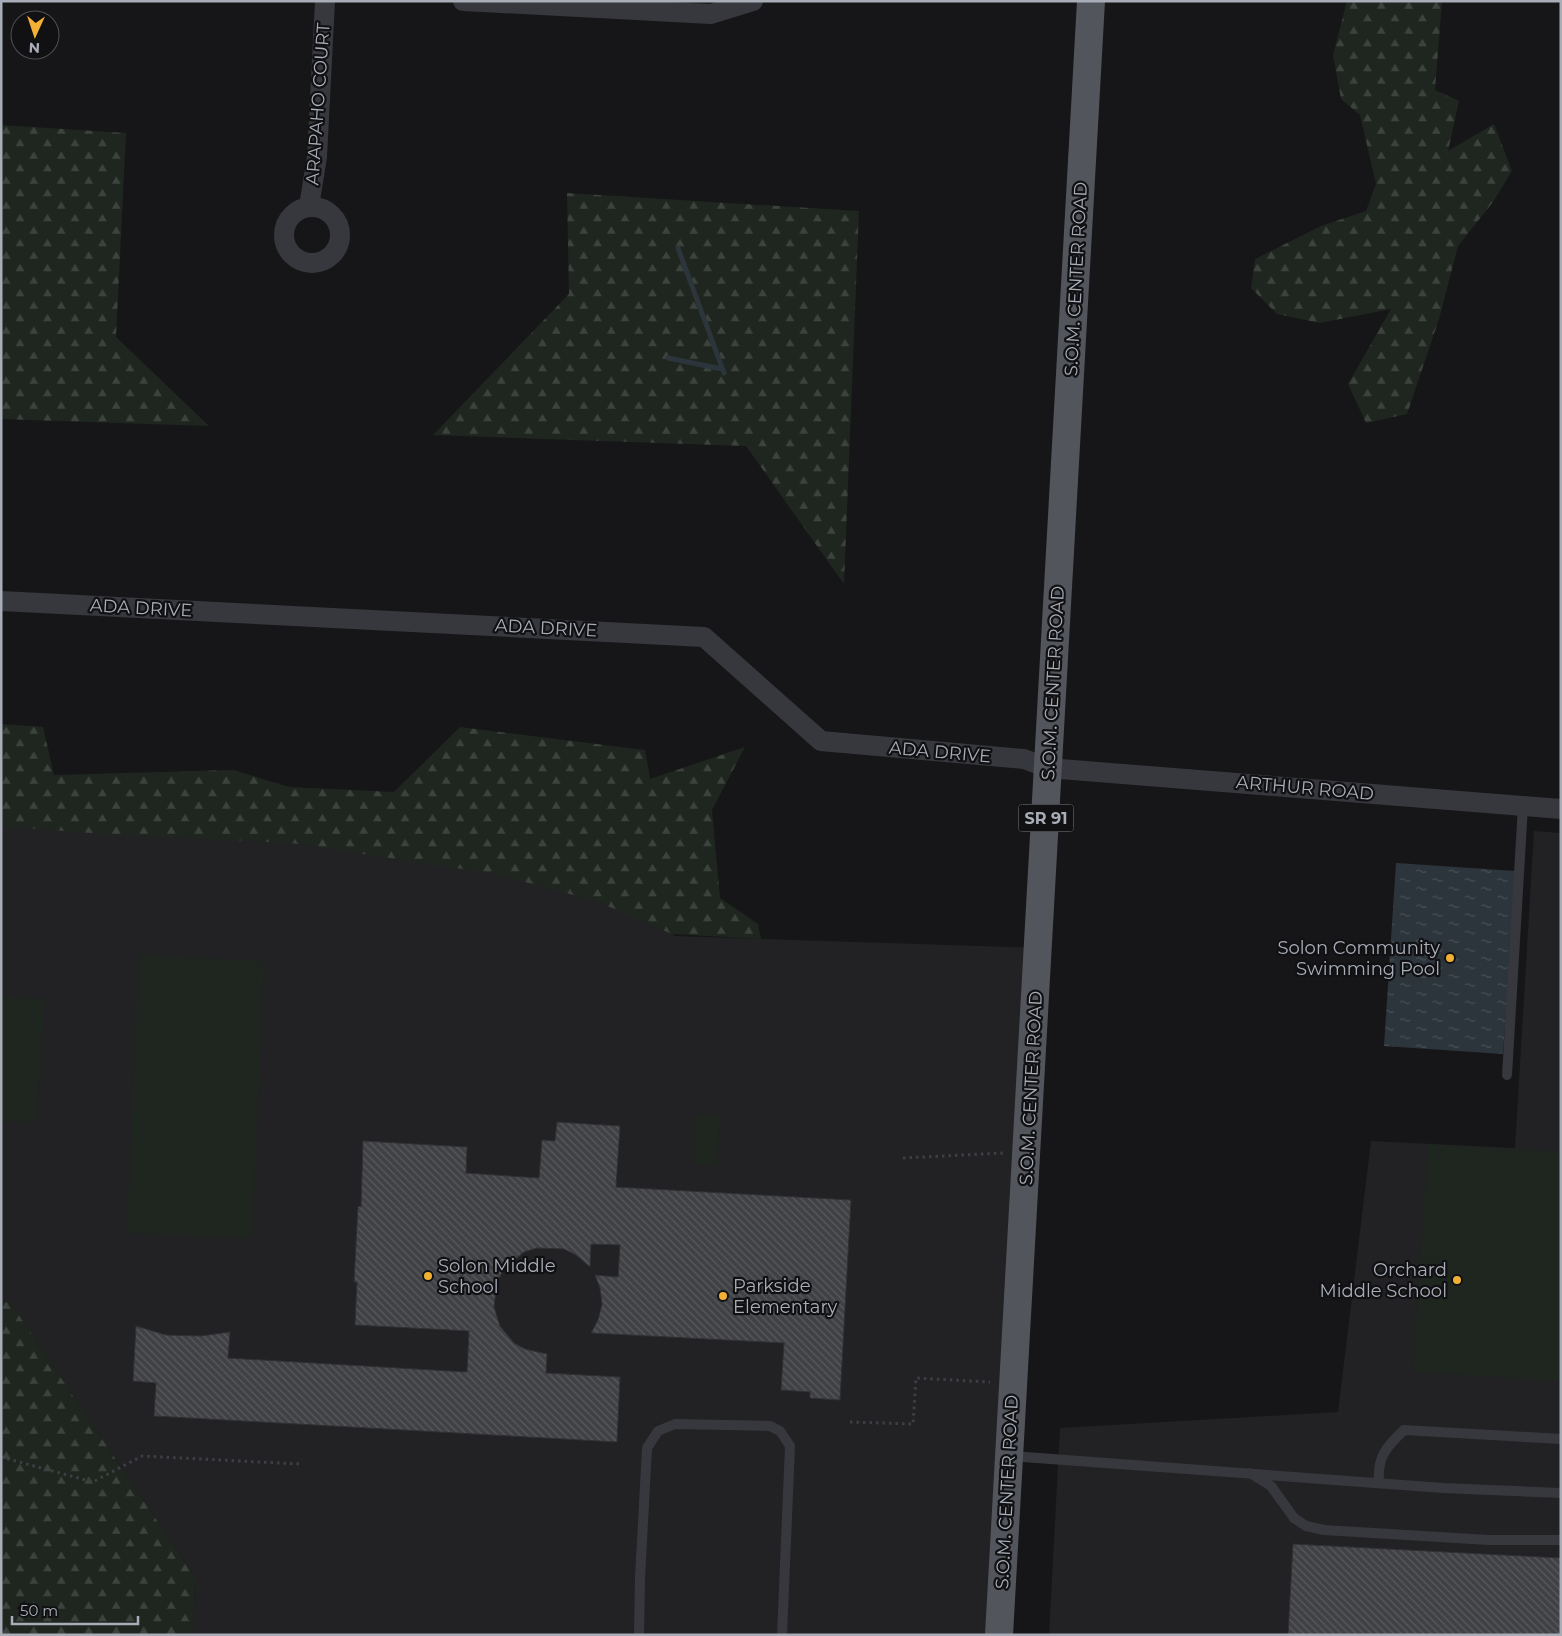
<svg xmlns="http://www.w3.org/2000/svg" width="1562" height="1636" font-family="Montserrat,sans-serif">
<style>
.built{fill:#222225}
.forest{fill:url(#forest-firs)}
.pitch{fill:#1e261f}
.water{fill:url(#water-ripples)}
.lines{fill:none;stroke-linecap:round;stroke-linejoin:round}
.stream{stroke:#2c353c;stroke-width:5}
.building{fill:url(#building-back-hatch);stroke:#303034}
.path{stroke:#3d3f44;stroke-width:3;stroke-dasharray:2.5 4;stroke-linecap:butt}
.lane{stroke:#37383d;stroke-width:10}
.street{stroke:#37383d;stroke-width:20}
.primary{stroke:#53555c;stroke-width:28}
.poi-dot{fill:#f2b134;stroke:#111113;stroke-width:2}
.labels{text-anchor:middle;stroke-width:4.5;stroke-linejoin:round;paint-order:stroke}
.shield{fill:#111113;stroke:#7b7e86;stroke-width:1}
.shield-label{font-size:16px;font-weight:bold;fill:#a8adb8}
.street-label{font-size:18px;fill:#a8adb8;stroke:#111113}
.poi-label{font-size:18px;fill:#a8adb8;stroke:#111113;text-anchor:end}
</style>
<defs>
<pattern id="forest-firs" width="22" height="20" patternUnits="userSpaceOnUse" patternTransform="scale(1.25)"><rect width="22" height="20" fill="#1e261f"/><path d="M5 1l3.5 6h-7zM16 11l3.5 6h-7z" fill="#3c433d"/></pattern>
<pattern id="water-ripples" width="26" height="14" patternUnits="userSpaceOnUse" patternTransform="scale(1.25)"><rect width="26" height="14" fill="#2c353c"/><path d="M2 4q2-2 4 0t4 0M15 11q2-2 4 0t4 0" fill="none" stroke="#485056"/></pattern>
<pattern id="building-back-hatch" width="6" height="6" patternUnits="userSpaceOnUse" patternTransform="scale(1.25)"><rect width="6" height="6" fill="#404145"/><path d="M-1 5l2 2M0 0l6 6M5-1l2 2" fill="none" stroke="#595a5e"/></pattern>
</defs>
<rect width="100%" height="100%" fill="#161618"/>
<path class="built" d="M 1,819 L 549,844 L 675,936 L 1038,948 L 1000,1635 L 193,1635 L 195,1577 L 10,1302 L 1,1301 Z
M 1534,831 L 1561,833 L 1561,1635 L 1049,1635 L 1060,1428 L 1338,1412 L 1371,1141 L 1515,1148 Z"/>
<path class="forest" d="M 1347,1 L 1442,1 L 1435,90 L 1459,101 L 1448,151 L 1494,124 L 1512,171 L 1493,202 L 1458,246 L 1439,319 L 1407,414 L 1366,423 L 1348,384 L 1391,309 L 1320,323 L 1277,314 L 1251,288 L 1255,259 L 1321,226 L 1366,211 L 1376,184 L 1360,115 L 1341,99 L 1333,55 Z
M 1,125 L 126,133 L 116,337 L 209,426 L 1,419 Z
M 567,193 L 859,211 L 844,584 L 746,446 L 433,435 L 569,294 Z
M 1,724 L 43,727 L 54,775 L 233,770 L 289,787 L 394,792 L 460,727 L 645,750 L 650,779 L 745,747 L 712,810 L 720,898 L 758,924 L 761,939 L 672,934 L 596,901 L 496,874 L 291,843 L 104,834 L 1,826 Z
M 1,1301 L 10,1302 L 195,1577 L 193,1635 L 1,1635 Z"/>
<path class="pitch" d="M 139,955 L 264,961 L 252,1238 L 127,1233 Z
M 1,997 L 45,999 L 36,1123 L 1,1121 Z
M 696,1114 L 720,1115 L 717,1165 L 693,1163 Z
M 1428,1144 L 1561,1152 L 1561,1381 L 1413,1372 Z"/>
<path class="water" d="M 1396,863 L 1516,871 L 1503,1054 L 1384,1046 Z"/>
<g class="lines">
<path class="stream" d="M 678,248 L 724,373
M 668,358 L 722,369"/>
</g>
<path class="building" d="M 557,1122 L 620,1126 L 616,1187 L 851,1200 L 840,1400 L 810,1398 L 810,1392 L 781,1390 L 784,1343 L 591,1333 L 598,1320 L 602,1304 L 600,1288 L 595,1275 L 618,1277 L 620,1245 L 591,1244 L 590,1267 L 576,1255 L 564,1249 L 537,1248 L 524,1252 L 504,1269 L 497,1282 L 494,1307 L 500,1326 L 514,1343 L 525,1349 L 547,1354 L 546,1373 L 620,1377 L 617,1442 L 154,1416 L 156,1383 L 133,1381 L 136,1326 L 166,1335 L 201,1336 L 230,1332 L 228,1358 L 467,1372 L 469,1331 L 355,1325 L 357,1282 L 354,1282 L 358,1206 L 361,1207 L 363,1141 L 467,1147 L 466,1173 L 539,1178 L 542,1140 L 555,1141 Z
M 1293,1544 L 1561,1558 L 1561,1635 L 1288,1635 Z"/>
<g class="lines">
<path class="path" d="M 903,1158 L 1003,1153
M 850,1422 L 913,1424 L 916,1378 L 990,1382
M 1,1457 L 93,1482 L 142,1456 L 299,1464"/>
<path class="lane" d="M 1507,1075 L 1523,806
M 1011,1456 L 1443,1488 L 1561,1493
M 1250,1473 L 1271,1486 L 1294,1518 L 1306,1526 L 1324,1530 L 1489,1540 L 1561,1540
M 1379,1483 C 1377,1457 1386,1447 1404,1430 L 1561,1439
M 639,1635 L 640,1578 L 647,1448 L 658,1431 L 675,1424 L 770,1426 L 780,1431 L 790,1446 L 782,1635"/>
<path class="street" d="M 463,1 L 711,14 L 753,1
M 309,206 L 317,157 L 325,1
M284 235a28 28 0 1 1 56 0a28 28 0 1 1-56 0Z
M 1,601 L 704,637 L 821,741 L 1024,759 L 1048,768 L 1561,809"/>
<path class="primary" d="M 999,1635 L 1091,1"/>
</g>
<g class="poi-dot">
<circle cx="1450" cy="958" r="5"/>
<circle cx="428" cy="1276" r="5"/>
<circle cx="1457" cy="1280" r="5"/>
<circle cx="723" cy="1296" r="5"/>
</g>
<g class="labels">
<rect class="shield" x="1018.5" y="804.5" width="55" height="27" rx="4"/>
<g class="shield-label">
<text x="1046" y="824">SR 91</text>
</g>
<g class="street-label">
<text transform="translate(318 104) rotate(-86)" y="6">ARAPAHO COURT</text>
<text transform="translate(1076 279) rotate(-87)" y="6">S.O.M. CENTER ROAD</text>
<text transform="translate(141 608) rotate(3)" y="6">ADA DRIVE</text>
<text transform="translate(546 628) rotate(3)" y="6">ADA DRIVE</text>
<text transform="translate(1053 683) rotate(-87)" y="6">S.O.M. CENTER ROAD</text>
<text transform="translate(940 752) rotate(5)" y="6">ADA DRIVE</text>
<text transform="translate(1305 788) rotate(5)" y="6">ARTHUR ROAD</text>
<text transform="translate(1031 1088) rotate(-87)" y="6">S.O.M. CENTER ROAD</text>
<text transform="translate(1007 1492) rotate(-87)" y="6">S.O.M. CENTER ROAD</text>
</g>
<g class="poi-label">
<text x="1440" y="954">Solon Community<tspan x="1440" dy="21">Swimming Pool</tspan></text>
<text x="438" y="1272" text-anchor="start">Solon Middle<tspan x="438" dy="21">School</tspan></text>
<text x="1447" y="1276">Orchard<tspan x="1447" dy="21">Middle School</tspan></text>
<text x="733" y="1292" text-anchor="start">Parkside<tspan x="733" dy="21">Elementary</tspan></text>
</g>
</g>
<rect width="1562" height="1636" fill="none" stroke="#a8adb8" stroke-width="5"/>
<g transform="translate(35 35) rotate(183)"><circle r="24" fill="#111113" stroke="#4d4f55"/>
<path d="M0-4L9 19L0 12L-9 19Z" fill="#f2b134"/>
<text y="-8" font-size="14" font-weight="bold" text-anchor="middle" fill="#a8adb8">N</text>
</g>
<path d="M12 1616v8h126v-8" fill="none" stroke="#a8adb8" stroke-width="2.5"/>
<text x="20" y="1616" font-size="15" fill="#a8adb8" stroke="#111113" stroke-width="4" paint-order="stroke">50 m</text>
</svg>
